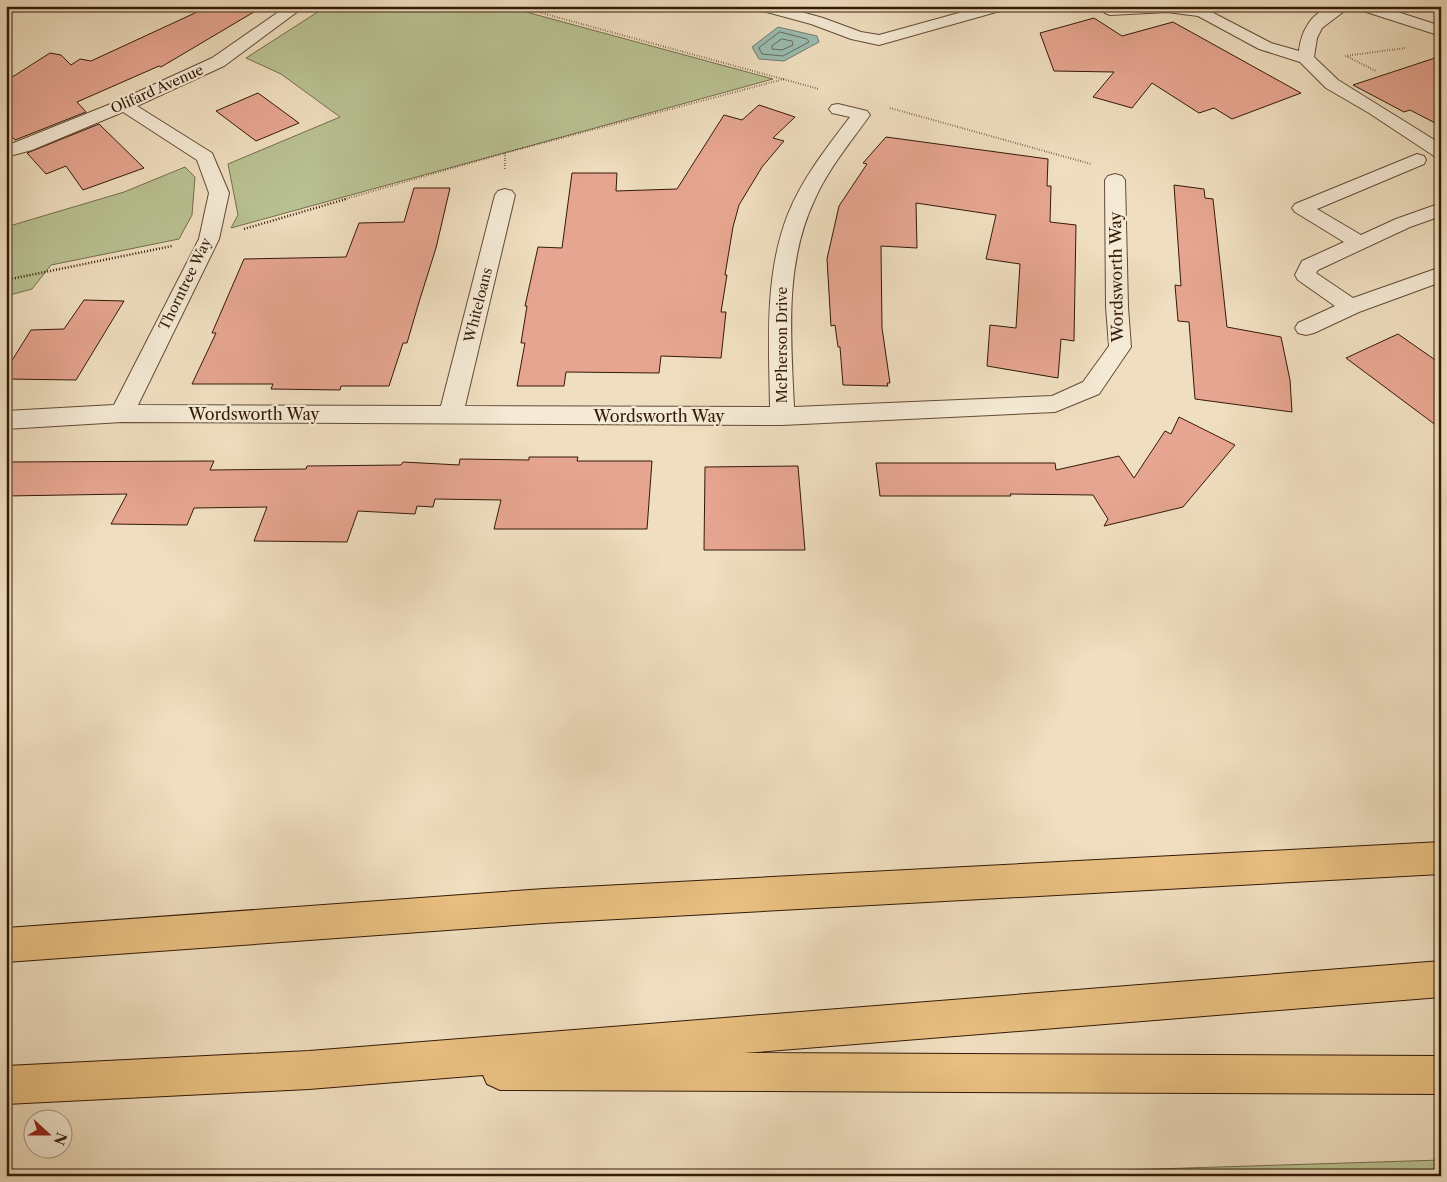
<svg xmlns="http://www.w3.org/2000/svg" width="1447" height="1182" font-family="'Libre Caslon Text',serif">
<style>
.green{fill:#b9c192;stroke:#766e4c}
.water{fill:#9abcb1;stroke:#717b6d}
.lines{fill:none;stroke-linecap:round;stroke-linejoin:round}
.shore{stroke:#676b5c;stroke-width:1}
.building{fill:#e6a590;stroke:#341a07}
.minor-casing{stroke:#634b35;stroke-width:2}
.highway-casing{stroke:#341a07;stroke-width:2}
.path-far1{stroke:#341a07;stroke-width:2;stroke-dasharray:0.5 2;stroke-linecap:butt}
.path{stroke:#341a07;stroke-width:2.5;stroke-dasharray:1 2;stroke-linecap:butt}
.minor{fill:#f5ead5;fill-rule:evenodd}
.highway{fill:#e8bf80;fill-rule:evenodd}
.labels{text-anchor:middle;stroke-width:4.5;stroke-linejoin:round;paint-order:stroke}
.far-street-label{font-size:14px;fill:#341a07;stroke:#f5ead5}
.street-label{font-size:16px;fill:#341a07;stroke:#f5ead5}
</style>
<rect width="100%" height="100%" fill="#efdebf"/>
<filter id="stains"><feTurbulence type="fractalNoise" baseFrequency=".004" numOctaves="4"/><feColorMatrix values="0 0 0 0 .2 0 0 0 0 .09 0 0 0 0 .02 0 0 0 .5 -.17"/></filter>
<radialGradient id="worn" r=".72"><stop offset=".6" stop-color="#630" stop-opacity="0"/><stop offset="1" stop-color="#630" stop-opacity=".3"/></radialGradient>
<path class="green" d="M 327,6 L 504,6 L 773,79 L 231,228 L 238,215 L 228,164 L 340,117 L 281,74 L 246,58 Z
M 185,167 L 195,177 L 192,215 L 179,239 L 51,265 L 32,289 L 6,296 L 6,227 L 124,192 Z
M 1441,1160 L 1441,1176 L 933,1176 Z"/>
<path class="water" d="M 778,27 L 817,36 L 819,42 L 784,61 L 759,59 L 752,47 Z"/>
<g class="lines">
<path class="shore" d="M 780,32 L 807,39 L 809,42 L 783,56 L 762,54 L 759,48 Z
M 782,39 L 792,41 L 793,45 L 782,50 L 772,49 L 772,46 Z"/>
</g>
<path class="building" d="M 210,6 L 264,6 L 161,67 L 159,66 L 77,102 L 86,112 L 15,140 L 6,130 L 6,81 L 50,53 L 61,55 L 71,65 L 80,59 L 91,61 Z
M 1094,18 L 1122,36 L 1173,22 L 1301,93 L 1232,119 L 1214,108 L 1199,113 L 1152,83 L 1132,108 L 1093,97 L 1114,72 L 1054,71 L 1040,33 Z
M 1441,56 L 1441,126 L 1410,110 L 1404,112 L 1353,85 Z
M 258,93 L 299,123 L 256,141 L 216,111 Z
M 759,105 L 795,117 L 773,138 L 784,141 L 762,167 L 739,205 L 733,227 L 725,275 L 727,275 L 721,312 L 726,312 L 721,358 L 661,356 L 659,373 L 566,372 L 564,386 L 517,386 L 525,343 L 521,343 L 527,306 L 525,306 L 538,247 L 562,248 L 572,173 L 617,173 L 616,191 L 677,189 L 724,115 L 742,120 Z
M 99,124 L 144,168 L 83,190 L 66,166 L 46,174 L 27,153 Z
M 886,137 L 1048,159 L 1047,186 L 1051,186 L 1050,222 L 1076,225 L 1074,341 L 1061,339 L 1058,378 L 987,366 L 990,325 L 1016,328 L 1020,264 L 986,259 L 996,215 L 916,203 L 917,248 L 881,246 L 882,328 L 890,383 L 887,383 L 888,386 L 843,385 L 840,347 L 838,347 L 835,325 L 831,326 L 827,259 L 839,206 L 867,164 L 863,163 Z
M 1174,185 L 1204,189 L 1205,198 L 1213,199 L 1227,327 L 1281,337 L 1290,380 L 1292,412 L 1195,399 L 1189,322 L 1178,321 L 1175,285 L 1181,286 Z
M 414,188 L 450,188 L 436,248 L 419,302 L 407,343 L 403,343 L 389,386 L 341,386 L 340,390 L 271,389 L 273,384 L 192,384 L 216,333 L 212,333 L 244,259 L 346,257 L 359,223 L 404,222 Z
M 84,300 L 124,301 L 76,380 L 6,379 L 6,370 L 31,330 L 64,329 Z
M 1398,334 L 1441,364 L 1441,429 L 1346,358 Z
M 1179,417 L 1235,445 L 1183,507 L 1104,526 L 1108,519 L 1093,495 L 1010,494 L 1011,496 L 880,496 L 876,463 L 1055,463 L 1056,470 L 1119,456 L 1134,478 L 1165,431 L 1171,434 Z
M 529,457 L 578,457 L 577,461 L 652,461 L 647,529 L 494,529 L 501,500 L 435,499 L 433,507 L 417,506 L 415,514 L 358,511 L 347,542 L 254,541 L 267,507 L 194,508 L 187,525 L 111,524 L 127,494 L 6,496 L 6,462 L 214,461 L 210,470 L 306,469 L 307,466 L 401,465 L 403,462 L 459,465 L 460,459 L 529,460 Z
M 798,466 L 805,550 L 704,550 L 705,467 Z"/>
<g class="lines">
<defs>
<path id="minor" d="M 287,6 L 305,6 L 224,66 L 137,106 L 212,153 L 229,193 L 219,239 L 138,405 L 441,406 L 495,195 L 498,191 L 505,189 L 512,191 L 515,195 L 465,406 L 770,407 C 769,343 764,275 788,214 C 802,179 827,147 850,117 L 832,113 L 829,109 L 832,105 L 838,104 L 867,111 L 870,115 C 850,143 828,169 814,201 C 784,265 791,338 794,407 L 1052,396 L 1083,382 L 1109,346 L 1106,307 L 1105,180 L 1108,176 L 1115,174 L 1122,176 L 1125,180 L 1128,307 L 1131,347 L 1099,394 L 1055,412 L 782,425 L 122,422 L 6,429 L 6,411 L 114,405 L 199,239 L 209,193 L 197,160 L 123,112 L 32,150 L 6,157 L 6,146 L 118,101 L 212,58 Z
M 753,6 L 780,6 L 823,18 L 861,32 L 879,35 L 984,6 L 1010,6 L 1007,9 L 879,45 L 851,39 L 811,24 L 756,9 Z
M 1106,6 L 1202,7 L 1271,43 L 1299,51 C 1301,32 1311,13 1330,7 C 1336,5 1344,6 1351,6 L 1322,28 L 1317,38 L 1314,57 L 1338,80 L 1441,144 L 1441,157 L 1434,156 L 1369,113 L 1326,88 L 1300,62 L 1259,49 L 1198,16 L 1167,12 L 1110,15 L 1105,13 L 1102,10 Z
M 1354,6 L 1379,6 L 1441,26 L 1441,36 L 1357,9 Z
M 1417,154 L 1424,156 L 1426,160 L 1424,164 L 1317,209 L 1361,235 L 1396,219 L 1441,203 L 1441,216 L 1410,227 L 1318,270 L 1316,273 L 1353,298 L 1441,267 L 1441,282 L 1359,312 L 1314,333 L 1306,335 L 1298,333 L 1295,328 L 1298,323 L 1335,306 L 1298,280 L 1295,275 L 1302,261 L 1344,242 L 1295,212 L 1292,208 L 1295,204 Z"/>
<path id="highway" d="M 1441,842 L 1441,874 L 544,923 L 6,962 L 6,928 L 544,889 Z
M 1441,961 L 1441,997 L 744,1053 L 1441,1056 L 1441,1094 L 500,1090 L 487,1084 L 483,1075 L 309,1089 L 6,1104 L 6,1066 L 309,1051 Z"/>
</defs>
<use href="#minor" class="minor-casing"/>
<use href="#highway" class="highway-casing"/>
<path class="path-far1" d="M 516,6 L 819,89
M 1345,56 L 1405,48
M 1348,57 L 1376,71
M 890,108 L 1091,164
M 505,153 L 505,170
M 342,200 L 505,153 L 784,79"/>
<path class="path" d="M 244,229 L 346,199
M 6,280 L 172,246"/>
<use href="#minor" class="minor"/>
<use href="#highway" class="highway"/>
</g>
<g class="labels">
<g class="far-street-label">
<text transform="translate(157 89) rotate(-24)" y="5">Olifard Avenue</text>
<text transform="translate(185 284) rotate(-64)" y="5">Thorntree Way</text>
<text transform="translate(478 305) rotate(-76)" y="5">Whiteloans</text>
<text transform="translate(782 345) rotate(-90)" y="5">McPherson Drive</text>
</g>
<g class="street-label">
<text transform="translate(1116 277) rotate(-91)" y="6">Wordsworth Way</text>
<text x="254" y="420">Wordsworth Way</text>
<text x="659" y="422">Wordsworth Way</text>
</g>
</g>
<rect width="1447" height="1182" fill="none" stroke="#efdebf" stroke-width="25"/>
<rect x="8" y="8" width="1432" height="1167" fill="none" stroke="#341a07" stroke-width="2.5"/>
<rect x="12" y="12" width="1422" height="1157" fill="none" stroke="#341a07"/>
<g transform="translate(48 1134) rotate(111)"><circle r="24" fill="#f5ead5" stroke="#a89783"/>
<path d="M0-4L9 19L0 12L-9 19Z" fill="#8f2418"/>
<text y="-8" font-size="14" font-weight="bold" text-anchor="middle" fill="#341a07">N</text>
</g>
<rect width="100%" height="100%" filter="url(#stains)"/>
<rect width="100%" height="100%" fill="url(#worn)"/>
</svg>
